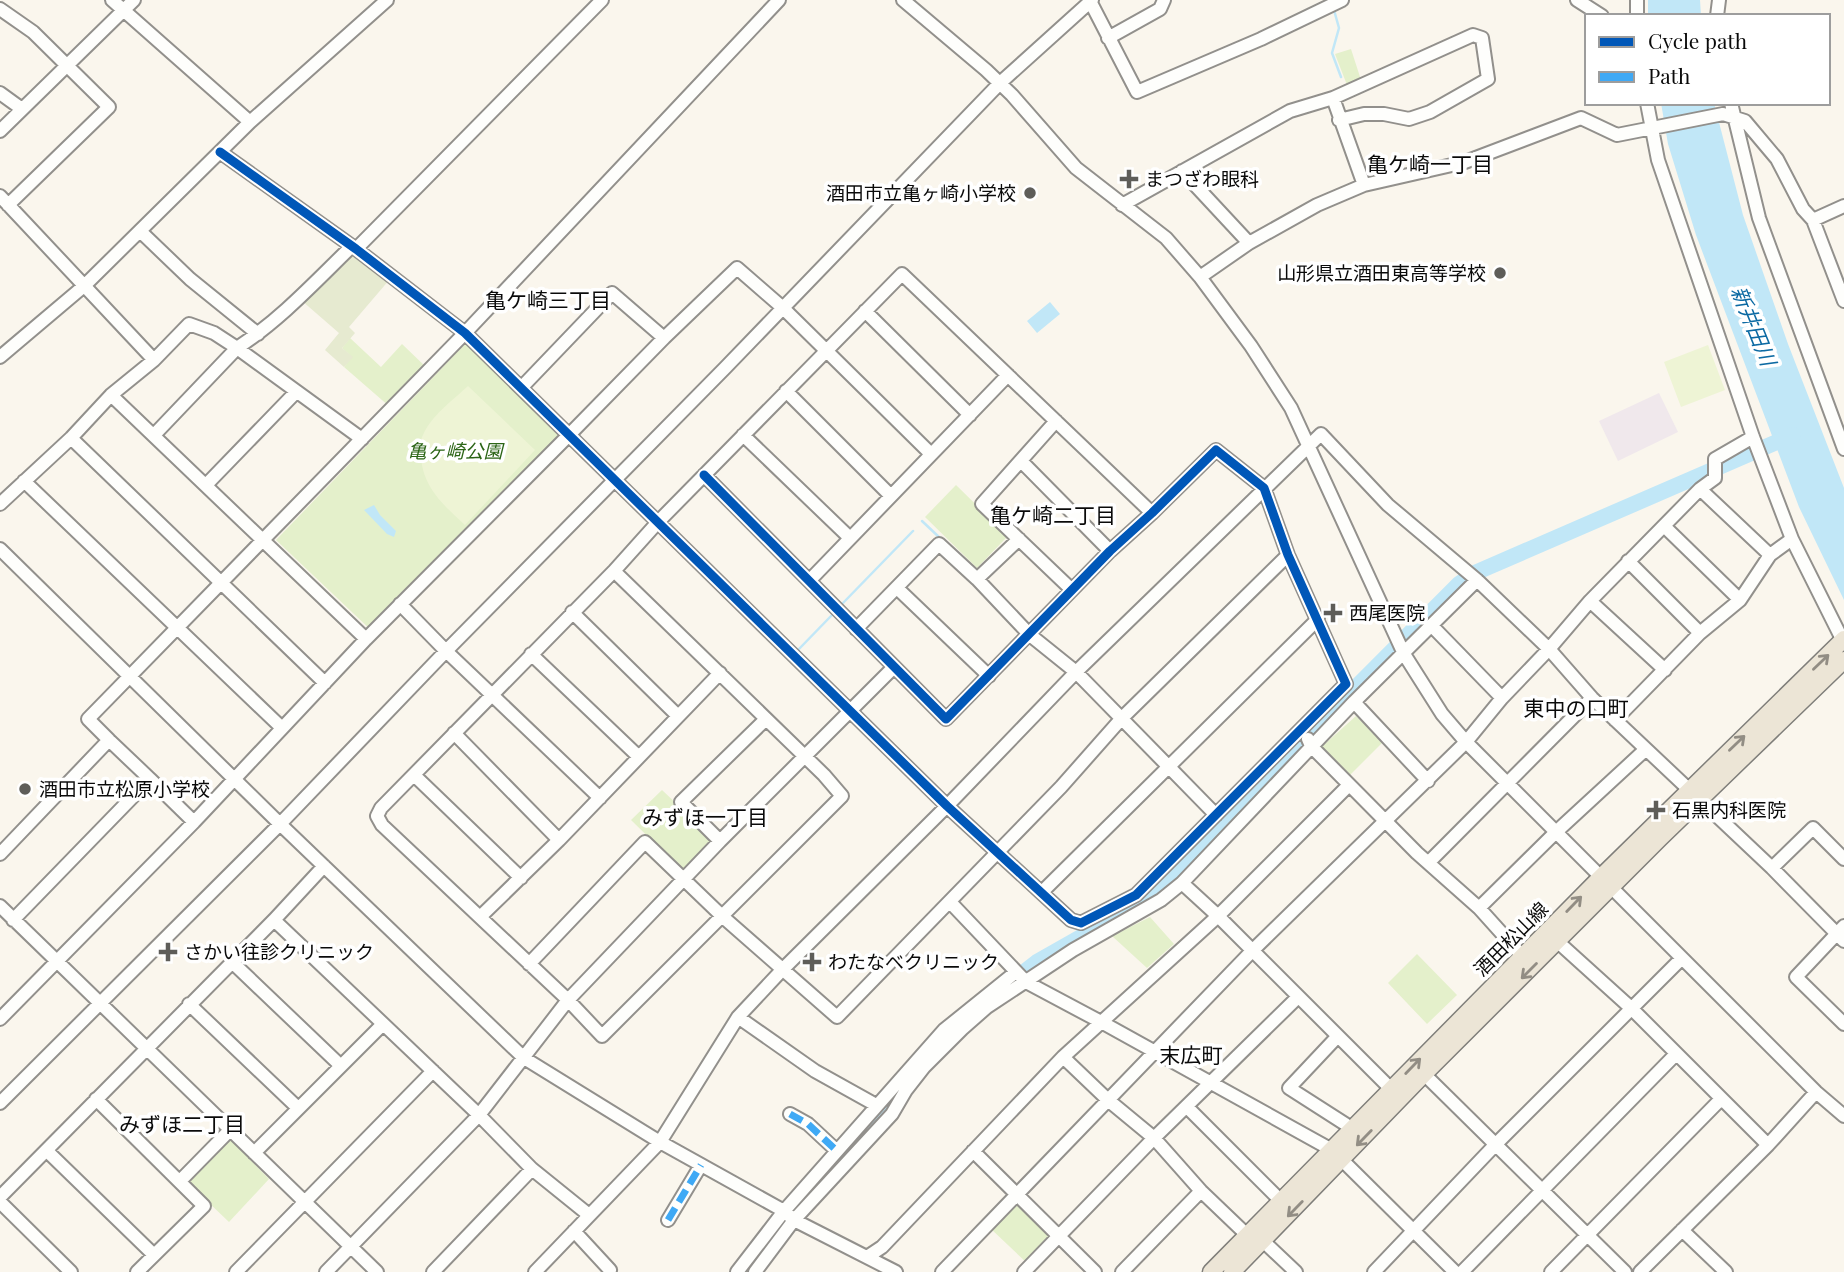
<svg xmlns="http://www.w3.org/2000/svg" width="1844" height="1272" font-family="'Playfair Display','Noto Sans JP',serif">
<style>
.industrial{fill:#f0e8ec}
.green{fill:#e4f0cb}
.cemetery{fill:#e6ead0}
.pitch{fill:#eef4d5}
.water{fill:#c1e7f7}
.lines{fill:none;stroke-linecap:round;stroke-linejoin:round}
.stream{stroke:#c1e7f7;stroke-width:2.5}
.river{stroke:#c1e7f7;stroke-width:16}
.minor-casing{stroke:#92908c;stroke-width:16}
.major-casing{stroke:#7f7e7a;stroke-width:19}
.minor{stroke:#fefefc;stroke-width:12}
.major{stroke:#ece5d6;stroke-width:16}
.quiet{stroke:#3fa9f5;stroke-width:7;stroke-dasharray:14 7;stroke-linecap:butt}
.cycleway-casing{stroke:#fff;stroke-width:13}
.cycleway{stroke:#0057b8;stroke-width:9}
.oneway{stroke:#928d84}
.poi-dot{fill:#5e5d59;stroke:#fff;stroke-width:2.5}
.labels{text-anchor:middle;stroke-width:7;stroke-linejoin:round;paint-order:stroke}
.poi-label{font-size:19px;fill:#0a0a0a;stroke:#fff;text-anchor:start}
.park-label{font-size:19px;font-style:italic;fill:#2c6517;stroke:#fff}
.street-label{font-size:19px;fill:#0a0a0a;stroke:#fff}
.neighbourhood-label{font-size:21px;fill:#0a0a0a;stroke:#fff}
.water-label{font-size:21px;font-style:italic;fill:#0c6aa3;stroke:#fff}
</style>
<rect width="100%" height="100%" fill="#faf6ed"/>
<path class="industrial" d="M 1659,393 L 1678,432 L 1618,461 L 1599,421 Z"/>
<path class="green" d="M 1351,49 L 1361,80 L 1347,85 L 1335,54 Z
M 350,338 L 381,367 L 402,344 L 427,368 L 390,407 L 344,367 L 352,357 L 342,348 Z
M 468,341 L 565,436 L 373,632 L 276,540 Z
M 956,485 L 1008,536 L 977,568 L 925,517 Z
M 1356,716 L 1382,743 L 1346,779 L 1316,752 Z
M 662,790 L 715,840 L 684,872 L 631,820 Z
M 1150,917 L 1174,944 L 1147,968 L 1112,936 Z
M 1417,954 L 1457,995 L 1427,1024 L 1388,983 Z
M 229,1138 L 269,1179 L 229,1222 L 186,1181 Z
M 1014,1203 L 1052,1238 L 1028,1264 L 990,1228 Z"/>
<path class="cemetery" d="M 350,251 L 390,279 L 349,327 L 355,333 L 342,348 L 353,357 L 344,367 L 325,350 L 339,333 L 301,300 Z"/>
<path class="pitch" d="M 1708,345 L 1725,390 L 1681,407 L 1664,362 Z
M 468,386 L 535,450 L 465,525 C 442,504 420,484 421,451 C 421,446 420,440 423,435 C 432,415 452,401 468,386 Z"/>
<path class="water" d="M 1648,0 L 1700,0 L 1701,16 L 1648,16 Z
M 1661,103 L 1714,103 L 1743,215 L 1788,344 L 1844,488 L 1844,600 L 1799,507 L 1696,235 L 1668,144 Z
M 1050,302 L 1060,314 L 1037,333 L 1027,321 Z
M 374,505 L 380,515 L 396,531 L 394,537 L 387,534 L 364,510 Z"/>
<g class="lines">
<path class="stream" d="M 1334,10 L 1339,28 L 1332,53 L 1341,77
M 922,521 L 940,538
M 843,603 L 913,531
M 798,650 L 832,615
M 1226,815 L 1228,817"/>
<path class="river" d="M 1009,984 L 1037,962 L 1141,903 L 1459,584 L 1477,572 L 1793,435
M 835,1161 L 908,1082
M 746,1272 L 771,1236"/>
<defs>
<path id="minor" d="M 112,0 L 250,122
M 903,0 L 986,70 L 1012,95 L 1076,168 L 1166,238 L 1200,277 L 1251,346 L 1291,408 L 1404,654 L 1442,714 L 1466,742 L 1816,1092 L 1844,1116
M 1577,0 L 1602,16
M 1090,1 L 1137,92 L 1261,39 L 1342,0
M 0,9 L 33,32 L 109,107 L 8,205
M 1637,16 L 1637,0
M 1717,16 L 1719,0
M 1108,38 L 1160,9 L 1164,0
M 0,93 L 22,109
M 1333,98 L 1364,185
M 1647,103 L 1658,160 L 1753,437 L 1792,539 L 1844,643
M 1731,103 L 1759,218 L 1844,449
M 0,131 L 134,0
M 220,152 L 356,249 L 465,333 L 947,806 L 1071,920 L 1081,923 L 1136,895 L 1346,684 L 1288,555 L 1264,488 L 1216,450 L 1152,513 L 1110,551 L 946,719 L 704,475
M 1182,171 L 1249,243
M 0,196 L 154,360
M 1122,205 L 1290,111 L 1333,98 L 1473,35 L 1482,38 L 1488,79 L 1430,112 L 1409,119 L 1384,114 L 1364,114 L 1339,120
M 1813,220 L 1844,206
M 140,231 L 190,279 L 258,334
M 356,249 L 602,0
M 1200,277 L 1249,243 L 1317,205 L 1364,185 L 1465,162 L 1581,118 L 1617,135 L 1723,114 L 1745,121 L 1777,159 L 1803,209 L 1813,220 L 1844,301
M 865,311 L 970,415
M 0,357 L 84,286 L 250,122 L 387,0
M 521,388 L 612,293 L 664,338
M 786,391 L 891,496
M 111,395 L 366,639
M 1056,421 L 982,504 L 1072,590
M 154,435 L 237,348 L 362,439
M 743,435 L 850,538
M 71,438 L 325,683
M 1021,461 L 1110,551
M 24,481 L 282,728
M 206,485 L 296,392
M 1700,489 L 1770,555
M 0,504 L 71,438 L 111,395 L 154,360 L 189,324 L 214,333 L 237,348 C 280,320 315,282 352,246
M 1664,526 L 1740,600
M 0,549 L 280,824 L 524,1058 L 660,1142 L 784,1211 L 794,1220 L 896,1272
M 1628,561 L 1700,633
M 614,571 L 824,775 L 842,796 L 602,1036 L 568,1000 L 382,825 L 377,816 L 381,808 L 614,571 L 658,522 L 902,274 L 1152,513
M 977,579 L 1019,539
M 810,580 L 1008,375
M 897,588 L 989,676
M 1590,601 L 1665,670
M 400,604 L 446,651 L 600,798
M 572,612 L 678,716
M 1432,626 L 1502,698
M 856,629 L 939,544 L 977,579 L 1030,635 L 1076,672 L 1216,815
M 531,654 L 639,757
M 1354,702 L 1428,781
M 1615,720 L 1700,633 L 1740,600 L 1770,555 L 1792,539
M 454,733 L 559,840
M 1308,739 L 1311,746 L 1417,853 L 1479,908 L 1523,957
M 414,775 L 521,878
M 150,779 L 194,822
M 720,841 L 681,802 L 766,719
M 0,854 L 109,740 L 88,719 L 465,333 L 779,0
M 1429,862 L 1592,698
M 1772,868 L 1813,828 L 1844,859
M 1182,883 L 1218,916 L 1391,1089
M 1042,892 L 1318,619
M 950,902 L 1026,982 L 1103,1023 L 1332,1150 L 1455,1272
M 0,906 L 377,1272
M 1479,908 L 1556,832 L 1645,750
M 480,917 L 559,840 L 720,673
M 13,920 L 150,779 L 109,740
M 274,920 L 479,1115 L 532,1169 L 589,1215
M 1844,926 L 1796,977 L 1844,1024
M 1558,942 L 1631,1008 L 1768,1145
M 232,962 L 341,1066
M 529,964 L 645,842 L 723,917 L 837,1017 L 1061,787 L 1122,718 L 1288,555
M 189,1004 L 298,1108
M 738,1017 L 815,1071 L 876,1105
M 0,1019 L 194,822 L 366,639 L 569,435 L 664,338 L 737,268 L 783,308 L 931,454
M 1337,1037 L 1289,1088 L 1353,1129
M 1063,1057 L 1108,1100 L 1154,1138 L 1201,1191 L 1247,1235
M 1424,1074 L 1625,1272
M 96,1099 L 204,1206 L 137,1272
M 0,1103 L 280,824 L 446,651 L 725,368 L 1000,83 L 1092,0
M 1187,1107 L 1281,1201
M 790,1114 L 808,1124 L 837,1151
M 47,1151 L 154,1255
M 973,1151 L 1095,1272
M 254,1153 L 383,1024
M 180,1181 L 230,1130
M 0,1197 L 274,920 L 324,866
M 0,1202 L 71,1272
M 668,1220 L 701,1165
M 1682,1230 L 1726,1272
M 574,1231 L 610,1270 L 609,1272
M 1263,1241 L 1296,1272
M 867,1257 L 882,1247 L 1063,1057 L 1218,916 L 1349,785
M 236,1272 L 433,1071
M 326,1272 L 479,1115 L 568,1000 L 720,841 L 894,667
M 433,1272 L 532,1169
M 535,1272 L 660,1142 L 738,1017 L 782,970 L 947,806 L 1076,672 L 1321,434 L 1388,505 L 1477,580 L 1549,649 L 1592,698 L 1772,868 L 1844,941
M 737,1272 L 784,1211 L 944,1030 L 1016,972
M 755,1272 L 794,1220 L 892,1114 L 906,1090 L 924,1067 L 962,1029 L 987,1007 L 1073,950 L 1161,900 L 1182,883 L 1354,702 L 1477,580
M 942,1272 L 1252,951 L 1466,742 L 1502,698 L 1549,649 L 1590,601 L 1700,489 L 1715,478 L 1715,459 L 1753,437
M 1024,1272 L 1154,1138 L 1298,997
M 1122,1272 L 1201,1191
M 1374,1272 L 1496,1144 L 1682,958
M 1462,1272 L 1676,1054
M 1551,1272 L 1721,1099
M 1640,1272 L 1768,1145 L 1816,1092"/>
<path id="major" d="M 1211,1272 L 1602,876 L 1844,639
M 1232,1272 L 1424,1074 L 1660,838 L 1844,660"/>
</defs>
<use href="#minor" class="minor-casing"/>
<use href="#major" class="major-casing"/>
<use href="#minor" class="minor"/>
<use href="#major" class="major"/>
<path class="quiet" d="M 790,1114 L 808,1124 L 837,1151
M 668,1220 L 701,1165"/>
<defs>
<path id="cycleway" d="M 220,152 L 356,249 L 465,333 L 947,806 L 1071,920 L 1081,923 L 1136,895 L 1346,684 L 1288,555 L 1264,488 L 1216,450 L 1152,513 L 1110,551 L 946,719 L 704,475"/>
</defs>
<use href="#cycleway" class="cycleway-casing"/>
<use href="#cycleway" class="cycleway"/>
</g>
<defs><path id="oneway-shaft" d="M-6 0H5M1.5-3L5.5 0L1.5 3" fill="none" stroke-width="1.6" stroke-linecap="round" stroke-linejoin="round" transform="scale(1.75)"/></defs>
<g class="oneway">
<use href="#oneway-shaft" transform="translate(1821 662) rotate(-44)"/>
<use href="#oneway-shaft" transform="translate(1737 743) rotate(-44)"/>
<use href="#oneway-shaft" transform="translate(1574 904) rotate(-46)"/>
<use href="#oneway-shaft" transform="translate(1529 971) rotate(135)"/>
<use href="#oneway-shaft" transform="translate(1413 1066) rotate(-46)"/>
<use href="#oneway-shaft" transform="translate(1364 1138) rotate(134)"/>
<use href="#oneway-shaft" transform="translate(1295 1209) rotate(134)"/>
</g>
<g class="poi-dot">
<path d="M1125.5 168.5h7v7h7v7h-7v7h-7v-7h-7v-7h7z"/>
<circle cx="1030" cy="193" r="7"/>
<circle cx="1500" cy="273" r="7"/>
<path d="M1329.5 602.5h7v7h7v7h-7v7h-7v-7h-7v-7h7z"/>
<circle cx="25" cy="789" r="7"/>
<path d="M1652.5 799.5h7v7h7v7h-7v7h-7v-7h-7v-7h7z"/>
<path d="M164.5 941.5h7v7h7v7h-7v7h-7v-7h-7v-7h7z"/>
<path d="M808.5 951.5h7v7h7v7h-7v7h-7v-7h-7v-7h7z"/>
</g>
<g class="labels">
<g class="poi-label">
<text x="1145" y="186">まつざわ眼科</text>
<text x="1016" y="200" text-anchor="end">酒田市立亀ヶ崎小学校</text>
<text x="1486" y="280" text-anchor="end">山形県立酒田東高等学校</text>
<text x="1349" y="620">西尾医院</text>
<text x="39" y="796">酒田市立松原小学校</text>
<text x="1672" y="817">石黒内科医院</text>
<text x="184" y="959">さかい往診クリニック</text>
<text x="828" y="969">わたなべクリニック</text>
</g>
<g class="park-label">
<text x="455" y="458">亀ヶ崎公園</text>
</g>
<g class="street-label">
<text transform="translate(1511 939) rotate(-45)" y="7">酒田松山線</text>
</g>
<g class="neighbourhood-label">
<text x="1430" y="172">亀ケ崎一丁目</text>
<text x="548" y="308">亀ケ崎三丁目</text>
<text x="1053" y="523">亀ケ崎二丁目</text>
<text x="1576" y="716">東中の口町</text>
<text x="705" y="825">みずほ一丁目</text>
<text x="1191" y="1063">末広町</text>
<text x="182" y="1132">みずほ二丁目</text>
</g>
<g class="water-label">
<text transform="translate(1753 326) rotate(68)" y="7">新井田川</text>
</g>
</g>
<rect x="1585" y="14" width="245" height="91" fill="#ffffff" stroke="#9d9d9d" stroke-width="2"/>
<rect x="1599" y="37" width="35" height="10" fill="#0057b8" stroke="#9d9d9d" stroke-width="2"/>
<text x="1648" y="49" font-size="21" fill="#0a0a0a">Cycle path</text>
<rect x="1599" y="72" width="35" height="10" fill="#3fa9f5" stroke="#9d9d9d" stroke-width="2"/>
<text x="1648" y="84" font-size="21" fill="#0a0a0a">Path</text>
</svg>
